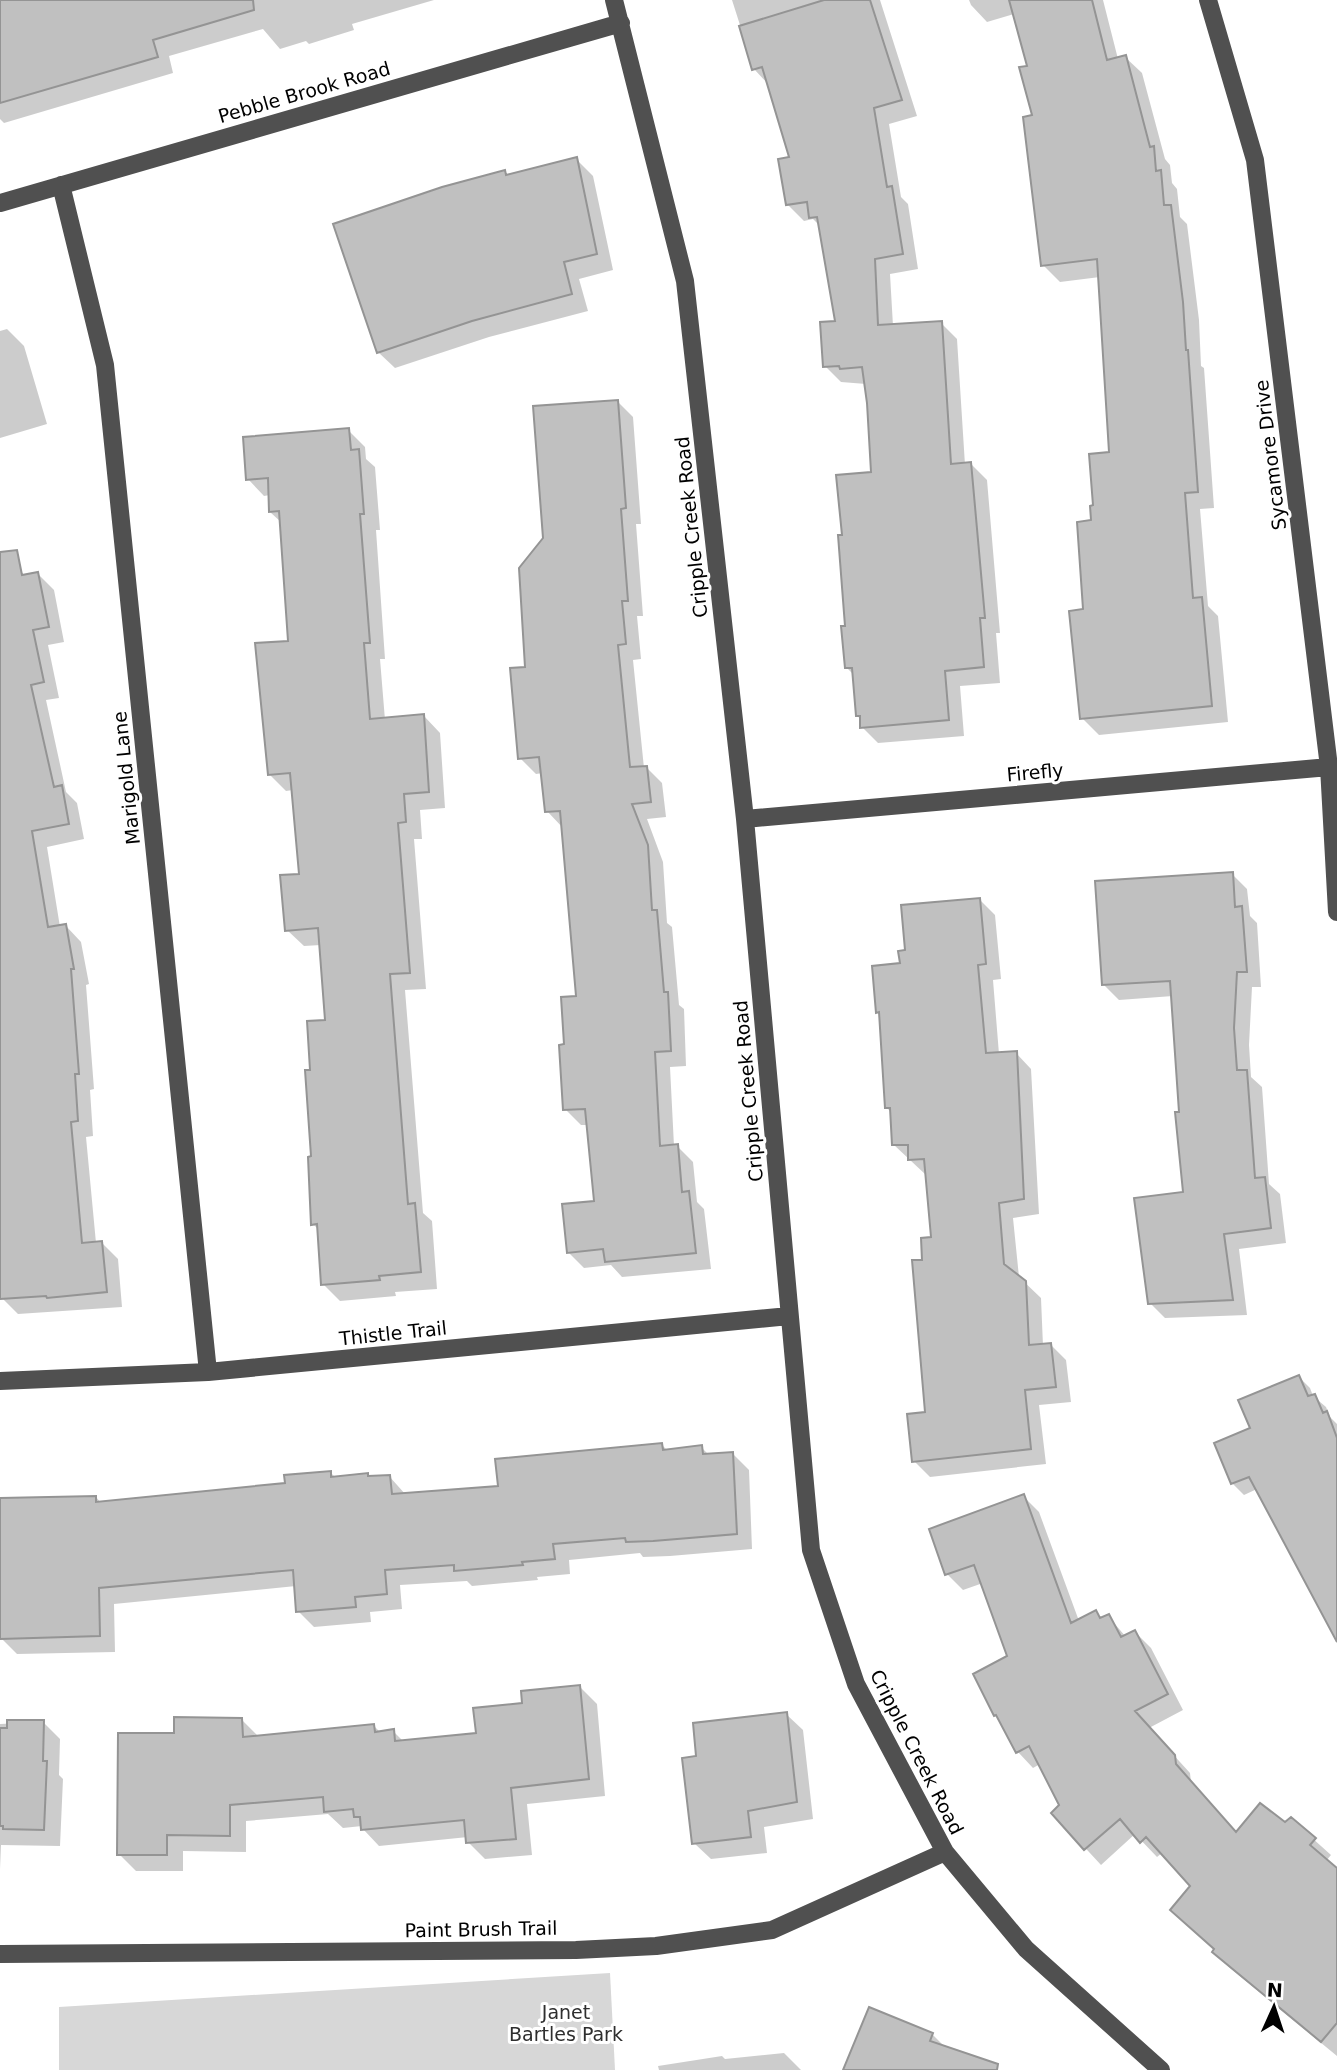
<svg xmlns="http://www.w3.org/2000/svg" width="1337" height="2070" font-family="'DejaVu Sans',sans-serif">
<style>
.green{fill:#d7d7d7}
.shadow{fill:#0003}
.building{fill:#c0c0c0;stroke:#949494;stroke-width:2}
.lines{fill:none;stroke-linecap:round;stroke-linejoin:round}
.minor{stroke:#505050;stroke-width:18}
.labels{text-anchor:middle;stroke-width:6;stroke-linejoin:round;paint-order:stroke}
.street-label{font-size:19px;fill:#000;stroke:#fff}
.park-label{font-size:19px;fill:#2e2e2e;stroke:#fff}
</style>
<rect width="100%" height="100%" fill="#fff"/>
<path class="green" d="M 610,1973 L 615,2070 L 59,2070 L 59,2007 Z"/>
<path class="shadow" d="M 0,0 L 434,0 L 352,24 L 354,30 L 309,44 L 306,41 L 280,49 L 263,29 L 169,56 L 173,73 L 4,123 L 0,119 Z
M 732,0 L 880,0 L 917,116 L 889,124 L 901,197 L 908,204 L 918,269 L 890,274 L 893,326 L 941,323 L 957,339 L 965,465 L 971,464 L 987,480 L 1000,633 L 996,633 L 1000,683 L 960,686 L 964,736 L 878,743 L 862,727 L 862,720 L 857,716 L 854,675 L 847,668 L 843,537 L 872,473 L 866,384 L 841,382 L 825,366 L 837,323 L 821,227 L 813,219 L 804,221 L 788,205 L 791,158 L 769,85 L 754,69 Z
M 969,0 L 1103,0 L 1118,59 L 1125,57 L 1142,73 L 1165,159 L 1170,165 L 1172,183 L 1177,189 L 1180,217 L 1187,224 L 1199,320 L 1201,366 L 1204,368 L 1214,508 L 1200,509 L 1208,606 L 1218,616 L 1228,722 L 1099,735 L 1082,718 L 1085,611 L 1095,507 L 1111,454 L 1100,277 L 1060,282 L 1043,265 L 1034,116 L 1029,67 L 1014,14 L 987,22 L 971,5 Z
M 576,159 L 593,176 L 613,270 L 579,279 L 588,311 L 489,337 L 395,368 L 378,352 L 505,172 L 509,176 Z
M 7,329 L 24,346 L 47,424 L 0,438 L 0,331 Z
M 617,401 L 633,417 L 641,524 L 636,524 L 643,616 L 637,616 L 641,659 L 633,660 L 644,768 L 646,767 L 662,783 L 666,817 L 647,819 L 663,862 L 667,923 L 672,927 L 679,1005 L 684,1009 L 686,1066 L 670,1067 L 674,1146 L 677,1146 L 693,1162 L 697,1202 L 704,1209 L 711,1269 L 622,1277 L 611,1265 L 584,1268 L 568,1252 L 596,1203 L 588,1125 L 581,1125 L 565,1109 L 566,1046 L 578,998 L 563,828 L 547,811 L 543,773 L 536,774 L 520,758 L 527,668 L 545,538 Z
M 348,430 L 365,447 L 366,459 L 375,467 L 380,530 L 376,530 L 385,659 L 380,659 L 385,720 L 424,716 L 440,733 L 445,808 L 420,810 L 422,839 L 414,839 L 426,989 L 405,990 L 423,1213 L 432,1221 L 437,1289 L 395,1292 L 396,1296 L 340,1301 L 323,1284 L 319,1230 L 313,1224 L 312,1071 L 327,1021 L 321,945 L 304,946 L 287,930 L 301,876 L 293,790 L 286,791 L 269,774 L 290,642 L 282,523 L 270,512 L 270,495 L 264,496 L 248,479 Z
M 38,574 L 54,590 L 64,642 L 48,645 L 59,698 L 46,700 L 66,792 L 77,803 L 84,839 L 47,847 L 60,927 L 66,926 L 81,942 L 89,984 L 86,985 L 94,1089 L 90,1090 L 93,1136 L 86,1137 L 96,1243 L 102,1243 L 118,1259 L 122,1307 L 18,1314 L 3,1299 L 0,1261 L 0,581 Z
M 1232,874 L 1247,889 L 1250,916 L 1257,923 L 1261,987 L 1252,987 L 1249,1045 L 1251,1077 L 1262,1087 L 1269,1184 L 1280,1194 L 1286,1243 L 1239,1249 L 1247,1315 L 1165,1318 L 1150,1303 L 1185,1193 L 1173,996 L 1119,1000 L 1104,985 Z
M 979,899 L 995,915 L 1001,979 L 993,980 L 999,1054 L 1016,1053 L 1031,1069 L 1039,1214 L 1013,1218 L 1019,1277 L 1041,1298 L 1043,1346 L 1051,1345 L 1066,1360 L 1071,1402 L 1039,1405 L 1046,1464 L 930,1477 L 914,1461 L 927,1413 L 924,1262 L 933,1239 L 926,1175 L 894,1145 L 892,1113 L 887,1108 L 881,1015 L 878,1012 L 907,951 Z
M 1299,1377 L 1310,1388 L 1313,1396 L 1326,1407 L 1330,1417 L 1337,1424 L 1337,1624 L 1257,1489 L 1244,1495 L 1232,1483 L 1252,1429 Z
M 662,1445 L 668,1451 L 701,1447 L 710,1456 L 733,1454 L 749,1470 L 752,1549 L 670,1556 L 643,1557 L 640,1553 L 569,1560 L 570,1574 L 537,1577 L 538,1580 L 472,1586 L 467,1581 L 400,1585 L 402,1609 L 370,1612 L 371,1622 L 314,1627 L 298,1611 L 296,1586 L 114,1604 L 115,1652 L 17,1654 L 1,1638 L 0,1500 L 96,1497 L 101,1503 L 287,1485 L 330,1472 L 336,1478 L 389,1476 L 406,1495 L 500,1487 Z
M 1023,1496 L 1039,1512 L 1079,1621 L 1095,1612 L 1102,1619 L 1108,1616 L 1126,1637 L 1135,1632 L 1151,1648 L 1183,1710 L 1149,1728 L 1190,1773 L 1191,1782 L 1237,1833 L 1286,1825 L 1291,1819 L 1331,1855 L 1326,1861 L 1337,1870 L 1337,2056 L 1230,1968 L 1214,1952 L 1216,1950 L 1172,1910 L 1193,1886 L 1162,1853 L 1157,1857 L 1135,1834 L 1101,1865 L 1053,1813 L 1061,1805 L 1040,1764 L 1033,1768 L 1018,1752 L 1009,1657 L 983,1583 L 963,1590 L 947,1574 L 931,1530 Z
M 580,1687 L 597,1704 L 605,1796 L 527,1804 L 532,1855 L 485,1859 L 468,1842 L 468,1837 L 379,1846 L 363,1829 L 362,1826 L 343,1828 L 328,1814 L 246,1821 L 246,1852 L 183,1851 L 183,1871 L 136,1871 L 119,1854 L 175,1735 L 242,1720 L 259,1737 L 374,1726 L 381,1733 L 393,1731 L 404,1742 L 477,1735 L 524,1704 Z
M 786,1714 L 803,1730 L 813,1819 L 764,1827 L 767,1853 L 711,1859 L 694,1843 L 698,1758 Z
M 43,1722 L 60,1739 L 59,1775 L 63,1779 L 60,1846 L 1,1845 L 0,1869 L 0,1724 Z
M 932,2034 L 943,2045 L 941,2050 L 961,2070 L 847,2070 Z
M 784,2053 L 801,2070 L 659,2070 L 658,2066 L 722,2056 L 725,2059 Z"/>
<path class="building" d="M 0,0 L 253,0 L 254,10 L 153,40 L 158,57 L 0,103 Z
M 824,0 L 870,0 L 902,100 L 874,108 L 887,187 L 892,186 L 903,254 L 875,259 L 878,325 L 942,321 L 951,464 L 971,462 L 985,618 L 980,618 L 984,667 L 945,671 L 949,720 L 860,728 L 860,716 L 856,716 L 852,668 L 845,668 L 841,626 L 845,626 L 838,535 L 842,535 L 836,475 L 871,472 L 867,403 L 862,367 L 840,369 L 839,366 L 823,367 L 820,322 L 835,321 L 817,217 L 809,218 L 807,202 L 786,205 L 778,159 L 789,157 L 762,67 L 752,70 L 739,26 Z
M 1009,0 L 1092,0 L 1107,60 L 1126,55 L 1150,147 L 1154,146 L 1156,171 L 1161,170 L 1164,205 L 1171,205 L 1183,302 L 1186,350 L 1188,350 L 1198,492 L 1185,493 L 1193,598 L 1202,597 L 1212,706 L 1080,719 L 1069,611 L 1083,609 L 1077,522 L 1091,520 L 1090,506 L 1093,505 L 1089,454 L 1109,452 L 1097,259 L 1041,266 L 1023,117 L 1032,115 L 1019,67 L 1027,66 Z
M 577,157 L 597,254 L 564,262 L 572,294 L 472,321 L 377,353 L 333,224 L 442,187 L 505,170 L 506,175 Z
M 618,400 L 626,508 L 621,509 L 628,601 L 622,601 L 626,644 L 618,645 L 630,767 L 647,766 L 651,802 L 632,804 L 648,845 L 652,910 L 657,910 L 664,992 L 668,992 L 671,1051 L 655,1052 L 660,1146 L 678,1144 L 682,1192 L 689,1191 L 696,1253 L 605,1262 L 603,1249 L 567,1253 L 562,1204 L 594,1201 L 585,1109 L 563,1110 L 559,1045 L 564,1044 L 561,997 L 576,996 L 560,811 L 545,812 L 539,757 L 518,759 L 510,668 L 525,667 L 519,568 L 543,538 L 533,406 Z
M 349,428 L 351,450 L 359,449 L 364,514 L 360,514 L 370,643 L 364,643 L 370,719 L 424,714 L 429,792 L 404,794 L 406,822 L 398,823 L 410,973 L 390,974 L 408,1204 L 415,1203 L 421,1272 L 379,1276 L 380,1280 L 321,1285 L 317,1224 L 311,1225 L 308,1157 L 311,1156 L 305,1070 L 310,1070 L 307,1021 L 325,1020 L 318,928 L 285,931 L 280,875 L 299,874 L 290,773 L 268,775 L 255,643 L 288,641 L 279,511 L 269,512 L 268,478 L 246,480 L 243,437 Z
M 17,550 L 22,575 L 38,572 L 49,627 L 33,630 L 44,682 L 31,685 L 54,787 L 62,785 L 69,824 L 32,831 L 48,927 L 66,924 L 74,969 L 71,969 L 79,1074 L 75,1074 L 78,1121 L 71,1122 L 82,1243 L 102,1241 L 107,1292 L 47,1298 L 46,1296 L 0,1299 L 0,552 Z
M 1233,872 L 1235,907 L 1242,906 L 1247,972 L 1237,972 L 1234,1028 L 1237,1070 L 1247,1070 L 1255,1178 L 1265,1177 L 1271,1228 L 1224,1234 L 1233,1300 L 1148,1304 L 1134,1198 L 1183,1192 L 1175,1112 L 1179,1112 L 1170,981 L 1102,985 L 1095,881 Z
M 980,898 L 986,964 L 978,965 L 986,1053 L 1017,1051 L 1024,1199 L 999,1203 L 1004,1264 L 1026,1281 L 1029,1345 L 1051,1343 L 1056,1387 L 1025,1390 L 1031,1449 L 912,1462 L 907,1414 L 925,1412 L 912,1260 L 922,1260 L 921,1238 L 931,1237 L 924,1159 L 908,1160 L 908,1145 L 892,1145 L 890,1108 L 885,1108 L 879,1012 L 876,1013 L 872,966 L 900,963 L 898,951 L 905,950 L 901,905 Z
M 1299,1375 L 1308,1396 L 1315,1394 L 1323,1413 L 1327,1411 L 1337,1438 L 1337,1642 L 1249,1477 L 1231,1484 L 1214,1443 L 1250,1428 L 1238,1400 Z
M 662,1443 L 663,1450 L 702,1445 L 703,1454 L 733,1452 L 737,1534 L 653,1541 L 626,1542 L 625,1538 L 553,1544 L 555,1559 L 522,1562 L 523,1565 L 454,1571 L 454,1565 L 385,1570 L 387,1594 L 355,1597 L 356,1607 L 296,1612 L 293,1570 L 99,1588 L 100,1636 L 0,1639 L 0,1498 L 96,1496 L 96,1502 L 285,1483 L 284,1475 L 331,1471 L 331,1477 L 368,1473 L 368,1476 L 390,1475 L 392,1494 L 498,1486 L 495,1459 Z
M 1024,1494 L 1071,1623 L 1096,1610 L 1100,1618 L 1109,1614 L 1121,1637 L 1135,1630 L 1168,1694 L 1135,1711 L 1175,1755 L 1176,1764 L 1236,1832 L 1260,1803 L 1285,1822 L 1291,1817 L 1316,1838 L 1310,1845 L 1337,1868 L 1337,2023 L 1321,2042 L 1212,1952 L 1214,1949 L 1170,1910 L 1190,1886 L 1146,1837 L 1140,1843 L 1120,1819 L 1084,1850 L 1051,1813 L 1059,1805 L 1029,1746 L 1016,1753 L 996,1715 L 994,1716 L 973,1674 L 1007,1656 L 974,1565 L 945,1575 L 929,1529 Z
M 580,1685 L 589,1779 L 511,1788 L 516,1839 L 466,1843 L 464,1820 L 361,1830 L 360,1817 L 354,1817 L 353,1809 L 324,1812 L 323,1797 L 230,1805 L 230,1836 L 167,1835 L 167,1855 L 117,1855 L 118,1733 L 174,1733 L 174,1717 L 242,1718 L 243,1737 L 374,1724 L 375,1732 L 394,1729 L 395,1741 L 476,1733 L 473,1708 L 522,1703 L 521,1691 Z
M 787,1712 L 797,1802 L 748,1811 L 751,1837 L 692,1844 L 682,1758 L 696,1756 L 693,1723 Z
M 7,1720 L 44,1720 L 43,1761 L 47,1761 L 44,1830 L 3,1829 L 3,1826 L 0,1826 L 0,1728 L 7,1728 Z
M 869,2007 L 933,2033 L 930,2041 L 998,2064 L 997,2070 L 843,2070 Z"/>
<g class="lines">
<path class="minor" d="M 614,0 L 685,281 L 745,819 L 811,1550 L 856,1684 L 945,1852 L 1026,1949 L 1161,2070
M 1208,0 L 1255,160 L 1329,767 L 1337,912
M 61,185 L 105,365 L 208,1372
M 0,203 L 621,23
M 745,819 L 1329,767
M 0,1381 L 208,1372 L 789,1316
M 0,1954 L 576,1950 L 656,1946 L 772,1930 L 945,1852"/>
</g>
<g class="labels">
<g class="street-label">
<text transform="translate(304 92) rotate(-16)" y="7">Pebble Brook Road</text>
<text transform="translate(1270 455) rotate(-97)" y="7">Sycamore Drive</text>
<text transform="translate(691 527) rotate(-96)" y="7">Cripple Creek Road</text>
<text transform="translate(1035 772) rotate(-5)" y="7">Firefly</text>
<text transform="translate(126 778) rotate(-96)" y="7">Marigold Lane</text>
<text transform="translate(748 1091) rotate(-95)" y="7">Cripple Creek Road</text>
<text transform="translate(393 1333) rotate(-6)" y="7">Thistle Trail</text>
<text transform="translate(917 1752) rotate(63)" y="7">Cripple Creek Road</text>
<text transform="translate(481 1929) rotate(-1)" y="7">Paint Brush Trail</text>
</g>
<g class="park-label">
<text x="566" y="2019">Janet<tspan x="566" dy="22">Bartles Park</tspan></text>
</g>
</g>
<g transform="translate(1274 2007) rotate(3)" stroke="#ffffff" stroke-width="5" paint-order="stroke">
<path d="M0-5L12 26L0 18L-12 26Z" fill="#000000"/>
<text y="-10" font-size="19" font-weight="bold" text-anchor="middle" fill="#000000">N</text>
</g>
</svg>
